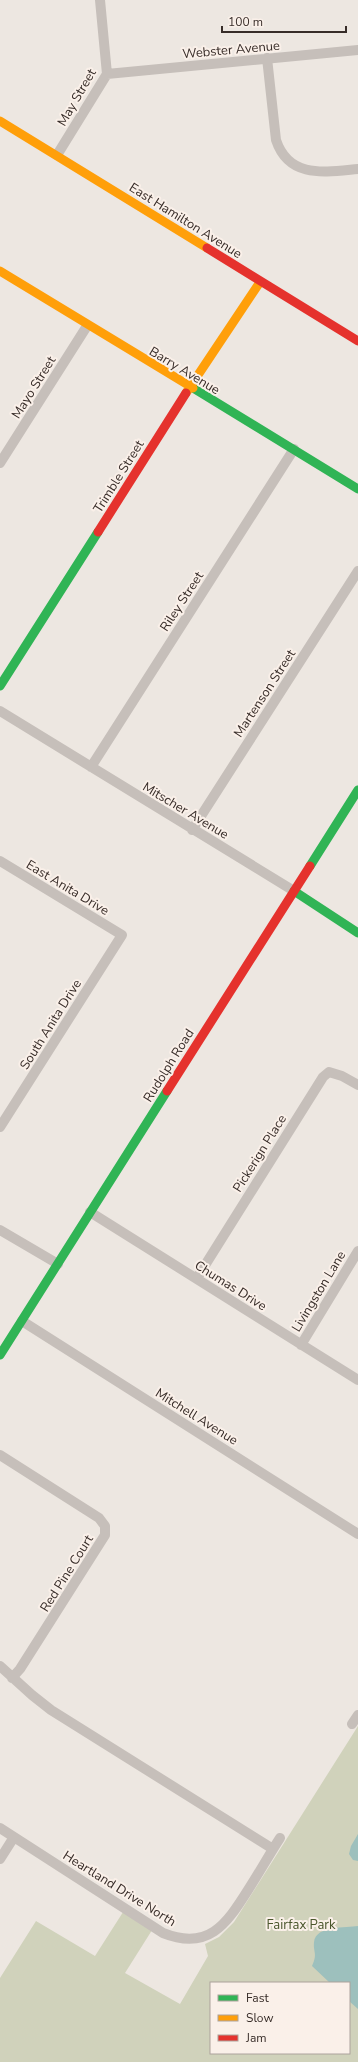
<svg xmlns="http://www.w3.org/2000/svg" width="358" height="2062" font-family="'Nunito Sans',sans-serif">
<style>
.green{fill:#d0d2bb;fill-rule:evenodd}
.water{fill:#9dc0bd}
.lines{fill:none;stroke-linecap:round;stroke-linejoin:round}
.street{stroke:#c6bfba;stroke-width:10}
.fast{stroke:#30b455;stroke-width:9}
.slow{stroke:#ff9f0a;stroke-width:9}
.jam{stroke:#e5322d;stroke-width:9}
.labels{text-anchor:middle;stroke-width:4;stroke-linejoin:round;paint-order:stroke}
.street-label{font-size:13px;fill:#372c28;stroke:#faf0e9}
.park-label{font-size:13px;fill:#4a562c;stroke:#faf0e9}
</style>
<rect width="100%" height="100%" fill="#ede7e1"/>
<path class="green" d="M 358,1726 L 358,2062 L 0,2062 L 0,1978 L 36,1921 L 95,1956 L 125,1909 L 154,1927 L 125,1973 L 180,2004 L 208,1956 L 205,1944 L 219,1937 L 234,1922 ZM 211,1983 L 349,1983 L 349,2053 L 211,2053 Z"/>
<path class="water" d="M 358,1834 L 358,1861 L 353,1860 L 349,1854 L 351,1846 Z
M 358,1926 L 358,2009 L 349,2001 L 349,1983 L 330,1983 L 312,1966 C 318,1953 313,1953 314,1942 C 316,1925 346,1928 358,1926 Z"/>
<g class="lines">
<path class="street" d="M 267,58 L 276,140 C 289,179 325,172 358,169
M 107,74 L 358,50
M 57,155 L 107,74 L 100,0
M 0,463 L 87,326
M 0,711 L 294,891
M 91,767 L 294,449
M 192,830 L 358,571
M 0,861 L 122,935 L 0,1127
M 90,1212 L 358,1380
M 0,1230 L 58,1264
M 197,1278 L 323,1077 L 329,1072 L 342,1076 L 358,1085
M 22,1321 L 358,1534
M 301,1345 L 358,1251
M 0,1455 L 99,1518 L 105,1526 L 105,1535 L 20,1669 L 12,1678
M 0,1666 L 32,1695 L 51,1710 L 273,1849
M 352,1724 L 358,1715
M 0,1828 L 163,1933 C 208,1951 226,1925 248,1890 C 259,1873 269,1855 280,1838
M 0,1859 L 14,1837"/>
<path class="fast" d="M 193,388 L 358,489
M 0,686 L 98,532
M 310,866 L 358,790
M 294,891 L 358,933
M 0,1355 L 167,1091"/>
<path class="slow" d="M 0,121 L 207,248
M 0,271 L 193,388
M 186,393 L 260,282"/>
<path class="jam" d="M 207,248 L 358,341
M 98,532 L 186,393
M 167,1091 L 310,866"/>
</g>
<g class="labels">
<g class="street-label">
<text transform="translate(231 49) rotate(-5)" y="5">Webster Avenue</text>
<text transform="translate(76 97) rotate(-60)" y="5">May Street</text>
<text transform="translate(186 220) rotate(32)" y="5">East Hamilton Avenue</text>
<text transform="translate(185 370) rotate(31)" y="5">Barry Avenue</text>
<text transform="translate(33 387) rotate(-58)" y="5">Mayo Street</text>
<text transform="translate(118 476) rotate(-58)" y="5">Trimble Street</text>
<text transform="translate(181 601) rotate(-57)" y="5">Riley Street</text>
<text transform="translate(264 693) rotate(-57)" y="5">Martenson Street</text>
<text transform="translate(186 810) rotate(31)" y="5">Mitscher Avenue</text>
<text transform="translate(68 887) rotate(31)" y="5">East Anita Drive</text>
<text transform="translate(50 1024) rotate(-58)" y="5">South Anita Drive</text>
<text transform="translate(168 1065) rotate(-58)" y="5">Rudolph Road</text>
<text transform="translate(259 1153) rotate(-58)" y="5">Pickerign Place</text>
<text transform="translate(231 1285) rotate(32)" y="5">Chumas Drive</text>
<text transform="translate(318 1291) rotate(-59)" y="5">Livingston Lane</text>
<text transform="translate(197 1416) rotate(32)" y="5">Mitchell Avenue</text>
<text transform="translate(66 1573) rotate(-58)" y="5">Red Pine Court</text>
<text transform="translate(120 1888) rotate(32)" y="5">Heartland Drive North</text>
</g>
<g class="park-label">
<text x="301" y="1929">Fairfax Park</text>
</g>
</g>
<rect x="210" y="1982" width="140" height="72" fill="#faf0e9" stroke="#aca29c"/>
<rect x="218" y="1995" width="20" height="6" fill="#30b455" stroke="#aca29c"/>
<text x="246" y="2002" font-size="12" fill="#372c28">Fast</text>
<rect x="218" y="2015" width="20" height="6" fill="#ff9f0a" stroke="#aca29c"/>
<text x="246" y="2022" font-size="12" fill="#372c28">Slow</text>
<rect x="218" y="2035" width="20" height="6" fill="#e5322d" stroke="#aca29c"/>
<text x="246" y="2042" font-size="12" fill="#372c28">Jam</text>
<path d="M222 26v6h124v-6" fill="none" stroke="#372c28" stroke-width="2"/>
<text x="228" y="26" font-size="12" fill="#372c28" stroke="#faf0e9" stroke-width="3" paint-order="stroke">100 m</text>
</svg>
